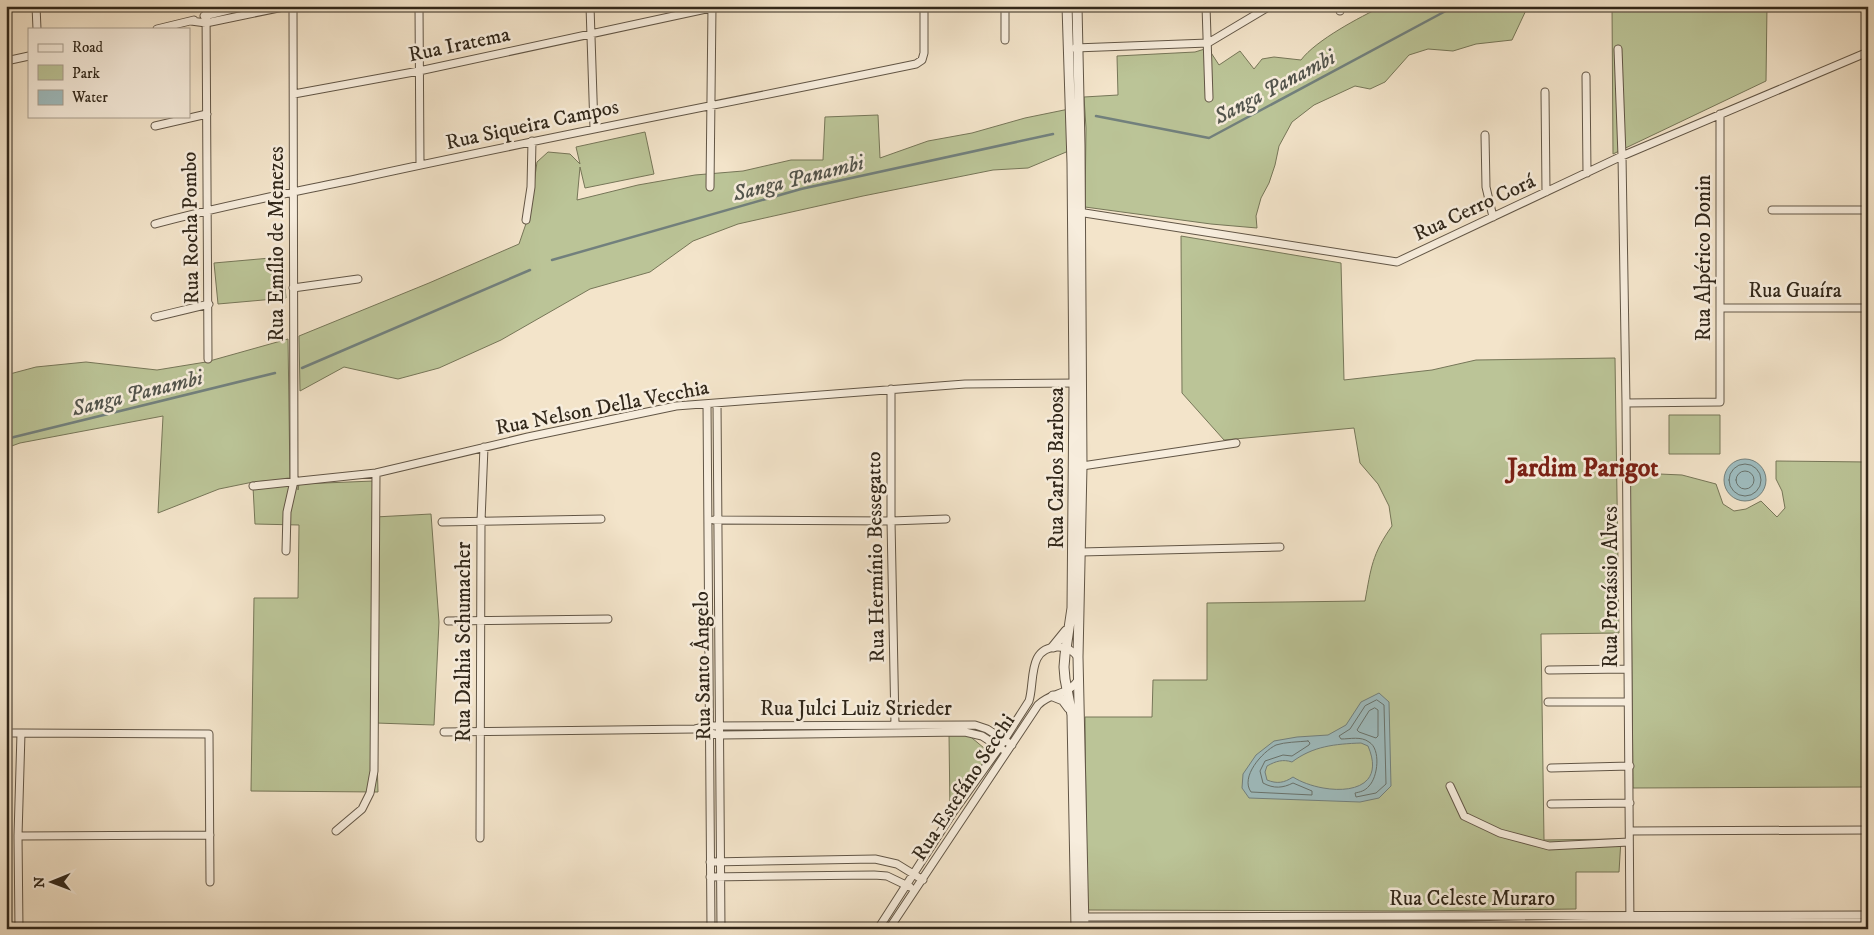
<svg xmlns="http://www.w3.org/2000/svg" width="1874" height="935" font-family="'IM FELL DW Pica',serif">
<style>
.green{fill:#bbc497;stroke:#767658}
.water{fill:#9ebcbf;stroke:#72807d;fill-rule:evenodd}
.lines{fill:none;stroke-linecap:round;stroke-linejoin:round}
.shore{stroke:#68726c;stroke-width:1}
.stream{stroke:#72807d;stroke-width:2.5}
.minor-casing{stroke:#625646;stroke-width:9}
.tertiary-casing{stroke:#625646;stroke-width:11}
.minor{stroke:#f7eddd;stroke-width:7}
.tertiary{stroke:#f7eddd;stroke-width:9}
.labels{text-anchor:middle;stroke-width:5;stroke-linejoin:round;paint-order:stroke}
.street-label{font-size:21px;fill:#31271a;stroke:#f7eddd}
.water-label{font-size:22px;font-style:italic;fill:#52544c;stroke:#f7eddd}
.district-label{font-size:26px;font-weight:bold;fill:#7a1f14;stroke:#f7eddd}
</style>
<rect width="100%" height="100%" fill="#f3e4ca"/>
<filter id="stains"><feTurbulence type="fractalNoise" baseFrequency=".004" numOctaves="4"/><feColorMatrix values="0 0 0 0 .2 0 0 0 0 .09 0 0 0 0 .02 0 0 0 .5 -.17"/></filter>
<radialGradient id="worn" r=".72"><stop offset=".6" stop-color="#630" stop-opacity="0"/><stop offset="1" stop-color="#630" stop-opacity=".3"/></radialGradient>
<path class="green" d="M 1383,6 L 1528,6 L 1512,40 L 1476,44 L 1453,51 L 1428,49 L 1409,55 L 1385,82 L 1370,89 L 1355,86 L 1314,105 L 1292,122 L 1279,146 L 1275,165 L 1269,183 L 1261,198 L 1256,216 L 1257,228 L 1211,224 L 1085,207 L 1086,128 L 1084,97 L 1118,95 L 1117,56 L 1195,52 L 1208,48 L 1219,65 L 1240,51 L 1254,69 L 1262,59 L 1274,57 L 1301,60 C 1316,40 1360,17 1383,6 Z
M 1612,6 L 1767,6 L 1766,81 L 1613,154 Z
M 1069,109 L 1071,150 L 1028,168 L 993,170 L 863,196 L 738,224 L 693,241 L 650,272 L 590,289 L 501,340 L 439,368 L 398,379 L 344,367 L 300,391 L 299,336 L 429,283 L 519,244 L 530,212 L 537,162 L 548,152 L 570,154 L 580,164 L 576,147 L 645,132 L 654,174 L 585,188 L 580,167 L 577,200 L 638,185 L 695,175 L 743,171 L 791,160 L 823,160 L 825,117 L 878,115 L 880,158 L 928,141 L 972,133 L 1025,118 Z
M 1181,236 L 1341,263 L 1344,380 L 1432,370 L 1476,360 L 1615,358 L 1619,633 L 1541,634 L 1544,840 L 1621,839 L 1619,872 L 1576,872 L 1576,909 L 1409,911 L 1087,910 L 1085,717 L 1152,717 L 1153,680 L 1207,680 L 1207,603 L 1365,601 C 1371,568 1372,554 1392,526 L 1389,506 L 1378,484 L 1360,463 L 1354,428 L 1224,440 L 1182,393 Z
M 282,257 L 286,298 L 218,304 L 214,263 Z
M 288,339 L 290,479 L 253,482 L 219,489 L 158,513 L 163,416 L 20,443 L 6,448 L 6,375 L 36,367 L 86,362 L 157,370 L 206,362 Z
M 1669,415 L 1720,415 L 1720,454 L 1669,454 Z
M 1776,461 L 1868,462 L 1868,787 L 1633,788 L 1630,465 L 1637,473 L 1682,475 L 1716,484 L 1723,504 L 1734,511 L 1746,509 L 1761,501 L 1777,517 L 1785,508 L 1782,491 L 1776,479 Z
M 374,481 L 375,517 L 431,514 L 439,622 L 434,725 L 376,723 L 378,792 L 251,791 L 254,598 L 298,598 L 299,525 L 255,524 L 253,487 L 298,485 L 298,490 L 299,484 Z
M 966,733 L 990,753 L 950,812 L 949,734 Z"/>
<path class="water" d="M1724 480a21 21 0 1 1 42 0a21 21 0 1 1-42 0Z
M 1379,693 L 1389,702 L 1391,786 L 1379,798 L 1360,802 L 1249,798 L 1242,788 L 1243,774 L 1256,755 L 1274,741 L 1297,737 L 1328,735 L 1346,725 L 1361,702 ZM 1361,743 L 1368,746 C 1391,800 1321,795 1293,777 C 1284,783 1277,784 1267,780 L 1265,772 L 1267,766 C 1276,761 1283,759 1292,762 C 1313,746 1335,744 1361,743 Z"/>
<g class="lines">
<path class="shore" d="M1729 480a16 16 0 1 1 32 0a16 16 0 1 1-32 0Z
M1736 480a9 9 0 1 1 18 0a9 9 0 1 1-18 0Z
M 1377,700 L 1384,705 L 1386,784 L 1376,793 L 1356,797 L 1355,793 C 1360,792 1365,791 1369,786 C 1378,777 1381,749 1369,742 C 1361,736 1350,739 1341,739 L 1339,736 L 1350,729 L 1365,706 Z
M 1375,708 L 1378,710 L 1378,736 L 1376,738 L 1359,732 L 1357,730 L 1369,711 Z
M 1308,741 L 1310,743 L 1309,745 L 1292,756 L 1283,755 L 1265,761 L 1260,771 L 1263,783 C 1274,789 1283,788 1293,783 L 1312,791 L 1312,795 L 1251,792 C 1240,777 1262,752 1276,745 C 1285,742 1298,742 1308,741 Z"/>
<path class="stream" d="M 1096,116 L 1209,138 L 1455,6
M 552,260 L 801,189 L 1053,134
M 302,368 L 530,270
M 6,439 L 275,373"/>
<defs>
<path id="minor" d="M 36,6 L 37,29
M 206,6 L 208,359
M 419,6 L 420,165
M 590,6 L 594,128
M 1005,6 L 1005,40
M 1206,6 L 1209,98
M 1340,6 L 1340,11
M 204,16 L 245,6
M 191,21 L 206,23 L 288,6
M 157,29 L 194,20
M 1075,48 L 1208,43 L 1270,6
M 1618,49 L 1622,156 L 1626,403 L 1630,929
M 6,61 L 29,56
M 1586,76 L 1587,173
M 1545,92 L 1546,192
M 294,94 L 419,71 L 720,6
M 155,126 L 207,114
M 1485,135 L 1486,187 L 1493,217
M 710,187 L 712,6
M 1772,210 L 1868,210
M 1078,212 L 1397,262 L 1622,156 L 1868,52
M 526,220 L 531,187 L 532,141
M 155,224 C 224,205 295,192 365,177 C 548,137 733,102 916,64 L 922,60 L 924,53 L 924,6
M 293,288 L 358,279
M 1721,308 L 1868,308
M 155,317 L 209,304
M 891,389 L 891,521 L 895,725
M 717,403 L 721,929
M 1626,403 L 1720,402 L 1720,114
M 707,404 L 711,929
M 1082,466 L 1236,443
M 253,486 L 376,473 L 528,437 L 676,406 L 965,384 L 1079,383
M 714,520 L 891,521 L 946,519
M 442,522 L 601,519
M 286,551 L 287,512 L 294,481 L 293,6
M 1081,552 L 1280,547
M 448,621 L 608,619
M 1549,670 L 1627,669
M 1548,702 L 1628,702
M 444,732 L 695,729 L 708,726 L 975,725 L 987,729 L 1012,745
M 705,732 L 720,735 L 965,732 L 982,736 L 1002,749
M 6,733 L 21,733 L 18,836 L 19,929
M 21,733 L 209,734 L 210,882
M 1551,768 L 1630,766
M 1450,786 L 1464,816 L 1500,833 L 1549,846 L 1629,842
M 1551,804 L 1630,803
M 336,831 L 362,809 L 370,793 L 374,771 L 376,473
M 1630,831 L 1868,830
M 18,836 L 210,835
M 480,838 L 481,521 L 484,447
M 710,862 L 875,859 L 897,864 L 923,880
M 710,877 L 874,875 L 887,876 L 910,887
M 1081,917 L 1868,915
M 1081,925 L 1464,925 L 1629,922 L 1868,922
M 878,929 L 952,814 L 999,748 L 1029,701 C 1035,682 1027,647 1058,647 C 1067,647 1072,650 1078,657
M 889,929 L 1038,705 C 1052,691 1067,697 1079,679"/>
<path id="tertiary" d="M 1067,6 L 1072,163 L 1074,384 L 1072,608 L 1065,655 L 1064,667 L 1065,679 L 1072,715 L 1076,929
M 1077,6 L 1080,146 L 1082,466 L 1078,657 L 1084,929
M 1053,647 L 1066,631
M 1053,696 L 1063,700 L 1069,708"/>
</defs>
<use href="#minor" class="minor-casing"/>
<use href="#tertiary" class="tertiary-casing"/>
<use href="#minor" class="minor"/>
<use href="#tertiary" class="tertiary"/>
</g>
<g class="labels">
<g class="street-label">
<text transform="translate(459 44) rotate(-12)" y="7">Rua Iratema</text>
<text transform="translate(532 124) rotate(-12)" y="7">Rua Siqueira Campos</text>
<text transform="translate(1474 207) rotate(-25)" y="7">Rua Cerro Corá</text>
<text transform="translate(190 228) rotate(-91)" y="7">Rua Rocha Pombo</text>
<text transform="translate(276 244) rotate(-90)" y="7">Rua Emílio de Menezes</text>
<text transform="translate(1703 258) rotate(-90)" y="7">Rua Alpérico Donin</text>
<text x="1795" y="297">Rua Guaíra</text>
<text transform="translate(602 407) rotate(-11)" y="7">Rua Nelson Della Vecchia</text>
<text transform="translate(1056 468) rotate(-90)" y="7">Rua Carlos Barbosa</text>
<text transform="translate(875 557) rotate(-91)" y="7">Rua Hermínio Bessegatto</text>
<text transform="translate(1610 587) rotate(-90)" y="7">Rua Protássio Alves</text>
<text transform="translate(463 642) rotate(-90)" y="7">Rua Dalhia Schumacher</text>
<text transform="translate(702 666) rotate(-91)" y="7">Rua Santo Ângelo</text>
<text x="856" y="715">Rua Julci Luiz Strieder</text>
<text transform="translate(963 787) rotate(-57)" y="7">Rua Estefáno Secchi</text>
<text x="1472" y="905">Rua Celeste Muraro</text>
</g>
<g class="water-label">
<text transform="translate(1274 86) rotate(-28)" y="8">Sanga Panambi</text>
<text transform="translate(798 177) rotate(-14)" y="8">Sanga Panambi</text>
<text transform="translate(137 392) rotate(-14)" y="8">Sanga Panambi</text>
</g>
<g class="district-label">
<text x="1583" y="476">Jardim Parigot</text>
</g>
</g>
<rect width="1874" height="935" fill="none" stroke="#f3e4ca" stroke-width="25"/>
<rect x="8" y="8" width="1859" height="920" fill="none" stroke="#31271a" stroke-width="2.5"/>
<rect x="12" y="12" width="1849" height="910" fill="none" stroke="#31271a"/>
<rect x="28" y="28" width="162" height="90" fill="#f7eddd" stroke="#a89e8f"/>
<rect x="38" y="44" width="25" height="8" fill="#f7eddd" stroke="#a89e8f"/>
<text x="72" y="52" font-size="15" fill="#31271a">Road</text>
<rect x="38" y="65" width="25" height="15" fill="#bbc497" stroke="#a89e8f"/>
<text x="72" y="78" font-size="15" fill="#31271a">Park</text>
<rect x="38" y="90" width="25" height="15" fill="#9ebcbf" stroke="#a89e8f"/>
<text x="72" y="102" font-size="15" fill="#31271a">Water</text>
<g transform="translate(52 882) rotate(269)" stroke="#f7eddd" stroke-width="4" paint-order="stroke">
<path d="M0-4L9 19L0 12L-9 19Z" fill="#31271a"/>
<text y="-8" font-size="14" font-weight="bold" text-anchor="middle" fill="#31271a">N</text>
</g>
<rect width="100%" height="100%" filter="url(#stains)"/>
<rect width="100%" height="100%" fill="url(#worn)"/>
</svg>
